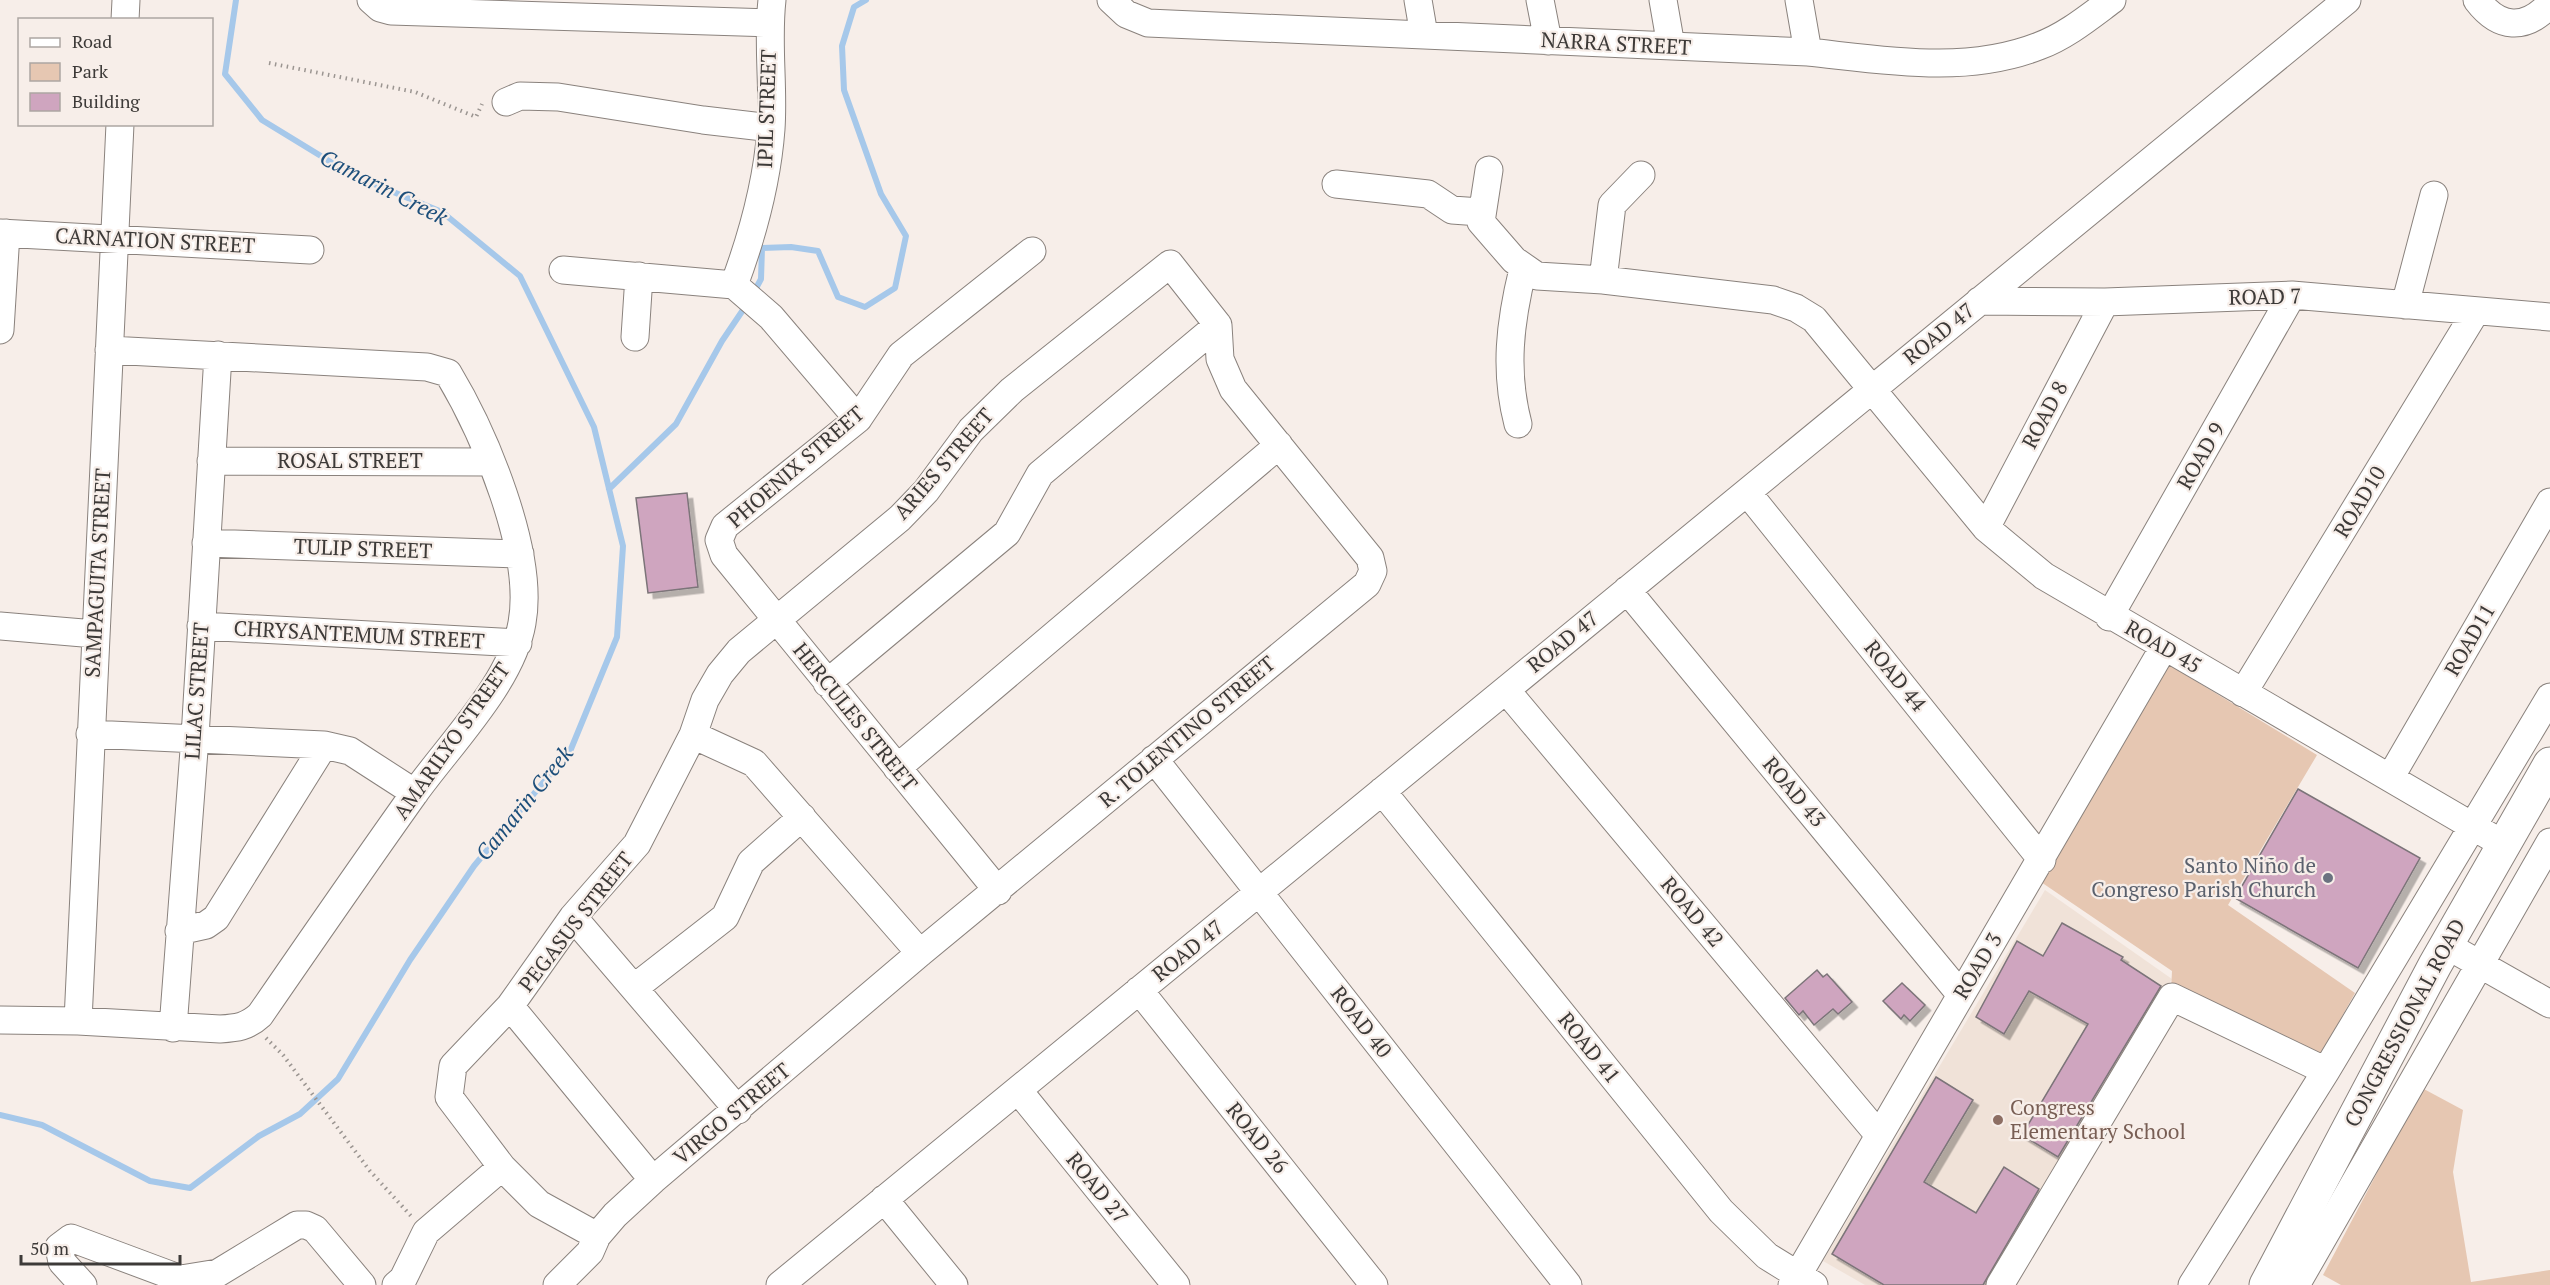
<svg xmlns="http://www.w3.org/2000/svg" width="2550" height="1285" font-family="'PT Serif',serif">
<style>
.built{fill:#f0e2d8}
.green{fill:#e6c7b2}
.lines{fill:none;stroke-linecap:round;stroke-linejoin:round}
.stream{stroke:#a6c8ea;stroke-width:6}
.building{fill:#cfa5bf;stroke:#7c7479;stroke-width:1.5;filter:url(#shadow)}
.minor-casing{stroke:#8a827d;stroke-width:29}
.major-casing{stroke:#8a827d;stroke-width:35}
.path{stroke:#9b9591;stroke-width:4;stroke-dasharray:1.5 4.5;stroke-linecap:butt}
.minor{stroke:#fff;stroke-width:27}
.major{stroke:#fff;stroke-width:33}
.worship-dot{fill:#6b7280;stroke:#f7eee9;stroke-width:2}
.education-dot{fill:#8d6e63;stroke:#f7eee9;stroke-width:2}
.labels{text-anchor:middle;stroke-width:4.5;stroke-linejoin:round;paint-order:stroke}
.street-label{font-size:21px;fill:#3d3a38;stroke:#f7eee9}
.worship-label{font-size:21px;fill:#5b616d;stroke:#f7eee9;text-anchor:end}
.education-label{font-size:21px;fill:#785e54;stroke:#f7eee9;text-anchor:start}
.water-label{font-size:22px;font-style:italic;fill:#1c4e7a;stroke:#f7eee9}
</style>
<defs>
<filter id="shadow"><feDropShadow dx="5.5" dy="5.5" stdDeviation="0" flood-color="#0004"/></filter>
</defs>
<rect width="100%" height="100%" fill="#f7eee9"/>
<path class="built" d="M 2045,890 L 2172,979 L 1991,1285 L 1865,1285 L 1823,1261 Z"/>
<path class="green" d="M 2166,663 L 2317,755 L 2228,905 L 2355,993 L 2321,1054 L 2171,991 L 2172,971 L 2038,880 Z
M 2422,1088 L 2463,1110 L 2453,1172 L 2471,1282 L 2550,1270 L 2550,1285 L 2341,1285 L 2323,1275 Z"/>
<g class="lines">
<path class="stream" d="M 754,292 L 761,279 L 762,248 L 791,247 L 818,251 L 838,297 L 865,307 L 895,288 L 906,236 L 881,194 L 844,90 L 842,46 L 854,7 L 866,0
M 609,489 L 676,424 L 722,341 L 747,304
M 0,1115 L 42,1125 L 150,1181 L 190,1188 L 259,1136 L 300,1114 L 338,1079 L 410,960 L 474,866 L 571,749 L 617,637 L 623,546 L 594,427 L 520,276 L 442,212 L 352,175 L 262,120 L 225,74 L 236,0"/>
</g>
<path class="building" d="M 687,493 L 698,587 L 648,593 L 636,498 Z
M 2298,789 L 2420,858 L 2358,968 L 2235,898 Z
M 2062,923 L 2123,957 L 2121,960 L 2161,986 L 2058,1157 L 2022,1135 L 2088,1024 L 2029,991 L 2004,1034 L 1976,1017 L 2017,941 L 2043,956 Z
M 1817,970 L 1823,977 L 1827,974 L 1852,1002 L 1838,1014 L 1833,1009 L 1814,1025 L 1803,1011 L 1799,1015 L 1785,998 Z
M 1902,983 L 1925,1005 L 1910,1021 L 1904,1015 L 1901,1019 L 1883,1001 Z
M 1936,1077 L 1973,1100 L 1924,1182 L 1976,1213 L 2004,1167 L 2039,1189 L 1983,1285 L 1884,1285 L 1832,1254 Z"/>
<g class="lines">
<defs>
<path id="minor" d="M 371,0 L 380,8 L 391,11 L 769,23
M 1111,0 L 1126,14 L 1148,23 L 1808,52 C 1884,60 1965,75 2039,46 C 2066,36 2089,17 2112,0
M 1418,0 L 1424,35
M 1540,0 L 1548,41
M 1663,0 L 1671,46
M 1799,0 L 1808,52
M 2477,0 C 2499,29 2525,31 2550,4
M 125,20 L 126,0
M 506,102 L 520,96 L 558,97 L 703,120 L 771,128
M 1489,170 L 1481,222 L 1514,260 L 1537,276 L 1603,280 L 1773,300 L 1796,308 L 1814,319 L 1986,528 L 2044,576 L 2503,844
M 1336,184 L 1428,194 L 1452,210 L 1480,212
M 0,233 L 310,250
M 563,270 L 734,285 L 771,317 L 858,419
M 1603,280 L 1612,205 L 1641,175
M 734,285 C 753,234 767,183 771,129 C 774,86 767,43 772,0
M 1979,301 L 2105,302 L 2292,295 L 2550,317
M 2405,305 L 2434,195
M 0,330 L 6,233
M 635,337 L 639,276
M 1518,424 C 1504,371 1510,322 1523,269
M 211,461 L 489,462
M 1747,492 L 2042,860
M 1986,528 L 2105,302
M 206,543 L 520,554
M 1627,590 L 1961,995
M 2109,617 L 2292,295
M 0,626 L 95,634
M 201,626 L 518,643
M 827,683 L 1007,533 L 1040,474 L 1218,325
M 1506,690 L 1878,1134
M 2243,693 L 2476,311
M 90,734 L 324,745 L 350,751 L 415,793
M 693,735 L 754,763 L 920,953
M 1154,759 L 1568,1285
M 897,768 L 1279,445
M 2390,778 L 2550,502
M 1382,791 L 1721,1211 L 1767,1256 L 1814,1285
M 998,891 L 724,555 L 719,540 L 725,526 L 858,419 L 901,355 L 1032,251
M 573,917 L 738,1110
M 179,931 L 206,925 L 216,918 L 324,745
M 2446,945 L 2550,1004
M 634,988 L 725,917 L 751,862 L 802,817
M 1139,990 L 1374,1285
M 510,1006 L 653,1180
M 0,1020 L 78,1021 L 220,1029 C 237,1028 247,1027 260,1015 C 311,941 362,867 414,794 C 449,745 512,682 522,623 C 535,552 484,433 448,373 L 427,367 L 109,350
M 78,1021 L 120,124
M 173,1028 L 195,737 L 218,355
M 1018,1090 L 1176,1285
M 884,1199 L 954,1285
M 83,1285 L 62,1262 L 59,1247 L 71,1238 L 181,1279 L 218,1273 L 297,1225 L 306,1225 L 315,1229 L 362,1285
M 396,1285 L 403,1279 L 426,1232 L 502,1167
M 557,1285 L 590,1252 L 597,1236 L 615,1215 L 653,1180 L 920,953 L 1367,584 L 1373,571 L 1370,558 L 1233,389 L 1220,359 L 1218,325 L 1170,264 L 1012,390 L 971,430 L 926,491 L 900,518 L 739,651 L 720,674 L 705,700 L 693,735 L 637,844 L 573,917 L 510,1006 L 453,1066 L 449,1097 L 502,1167 L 539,1204 L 597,1236
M 780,1285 L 2347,0
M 1792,1285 L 2164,647
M 2000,1285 L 2172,997 L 2326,1071
M 2192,1285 L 2326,1071 L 2550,697
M 2296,1285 L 2550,842"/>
<path id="major" d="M 2266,1285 L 2435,965 L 2550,764"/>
</defs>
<use href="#minor" class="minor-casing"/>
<use href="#major" class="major-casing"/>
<path class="path" d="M 269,63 L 415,92 L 476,117 L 482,104
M 266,1038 L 283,1055 L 370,1171 L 411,1216"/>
<use href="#minor" class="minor"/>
<use href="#major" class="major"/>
</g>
<circle class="worship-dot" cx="2328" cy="878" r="6"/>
<circle class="education-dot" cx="1998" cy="1120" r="6"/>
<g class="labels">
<g class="street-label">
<text transform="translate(1616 44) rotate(3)" y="7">NARRA STREET</text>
<text transform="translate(767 109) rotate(-88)" y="7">IPIL STREET</text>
<text transform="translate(155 241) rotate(3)" y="7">CARNATION STREET</text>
<text transform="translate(2265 297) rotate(-1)" y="7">ROAD 7</text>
<text transform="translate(1939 334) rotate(-39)" y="7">ROAD 47</text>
<text transform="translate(2045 415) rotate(-62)" y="7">ROAD 8</text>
<text transform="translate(2201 456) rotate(-60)" y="7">ROAD 9</text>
<text x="350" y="468">ROSAL STREET</text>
<text transform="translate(944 464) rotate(-49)" y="7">ARIES STREET</text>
<text transform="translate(796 467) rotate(-41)" y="7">PHOENIX STREET</text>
<text transform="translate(2360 502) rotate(-59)" y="7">ROAD10</text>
<text transform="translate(363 549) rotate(2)" y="7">TULIP STREET</text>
<text transform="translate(98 573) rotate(-87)" y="7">SAMPAGUITA STREET</text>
<text transform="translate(359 635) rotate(3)" y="7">CHRYSANTEMUM STREET</text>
<text transform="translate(2470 640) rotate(-60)" y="7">ROAD11</text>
<text transform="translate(1563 642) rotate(-39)" y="7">ROAD 47</text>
<text transform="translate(2163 647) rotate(30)" y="7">ROAD 45</text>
<text transform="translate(1895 676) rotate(51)" y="7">ROAD 44</text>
<text transform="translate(197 691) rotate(-86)" y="7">LILAC STREET</text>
<text transform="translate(855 717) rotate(51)" y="7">HERCULES STREET</text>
<text transform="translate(1187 732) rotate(-40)" y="7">R. TOLENTINO STREET</text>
<text transform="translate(452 741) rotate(-55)" y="7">AMARILYO STREET</text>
<text transform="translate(1794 792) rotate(50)" y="7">ROAD 43</text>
<text transform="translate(1692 912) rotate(50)" y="7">ROAD 42</text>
<text transform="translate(576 922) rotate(-52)" y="7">PEGASUS STREET</text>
<text transform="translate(1188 951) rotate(-39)" y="7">ROAD 47</text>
<text transform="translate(1978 966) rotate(-59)" y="7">ROAD 3</text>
<text transform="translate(1361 1022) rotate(52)" y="7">ROAD 40</text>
<text transform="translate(2405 1023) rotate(-62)" y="7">CONGRESSIONAL ROAD</text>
<text transform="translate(1589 1048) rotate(51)" y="7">ROAD 41</text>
<text transform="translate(732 1114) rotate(-40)" y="7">VIRGO STREET</text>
<text transform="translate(1257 1138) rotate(51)" y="7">ROAD 26</text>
<text transform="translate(1097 1188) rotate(51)" y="7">ROAD 27</text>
</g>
<g class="worship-label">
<text x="2316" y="873">Santo Niño de<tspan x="2316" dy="24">Congreso Parish Church</tspan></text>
</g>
<g class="education-label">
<text x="2010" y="1115">Congress<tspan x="2010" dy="24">Elementary School</tspan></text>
</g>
<g class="water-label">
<text transform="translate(384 187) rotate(27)" y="8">Camarin Creek</text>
<text transform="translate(524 803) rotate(-51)" y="8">Camarin Creek</text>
</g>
</g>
<rect x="18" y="18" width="195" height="108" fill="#f7eee9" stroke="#ada6a2" stroke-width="1.5"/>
<rect x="30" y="38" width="30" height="9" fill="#ffffff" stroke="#ada6a2" stroke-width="1.5"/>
<text x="72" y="48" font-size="18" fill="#3d3a38">Road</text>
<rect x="30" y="63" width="30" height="18" fill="#e6c7b2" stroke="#ada6a2" stroke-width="1.5"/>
<text x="72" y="78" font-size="18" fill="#3d3a38">Park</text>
<rect x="30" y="93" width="30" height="18" fill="#cfa5bf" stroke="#ada6a2" stroke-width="1.5"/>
<text x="72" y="108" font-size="18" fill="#3d3a38">Building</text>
<path d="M21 1255v9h159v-9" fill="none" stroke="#3d3a38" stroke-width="3"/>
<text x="30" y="1255" font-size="18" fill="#3d3a38" stroke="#f7eee9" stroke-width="4.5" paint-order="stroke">50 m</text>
</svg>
